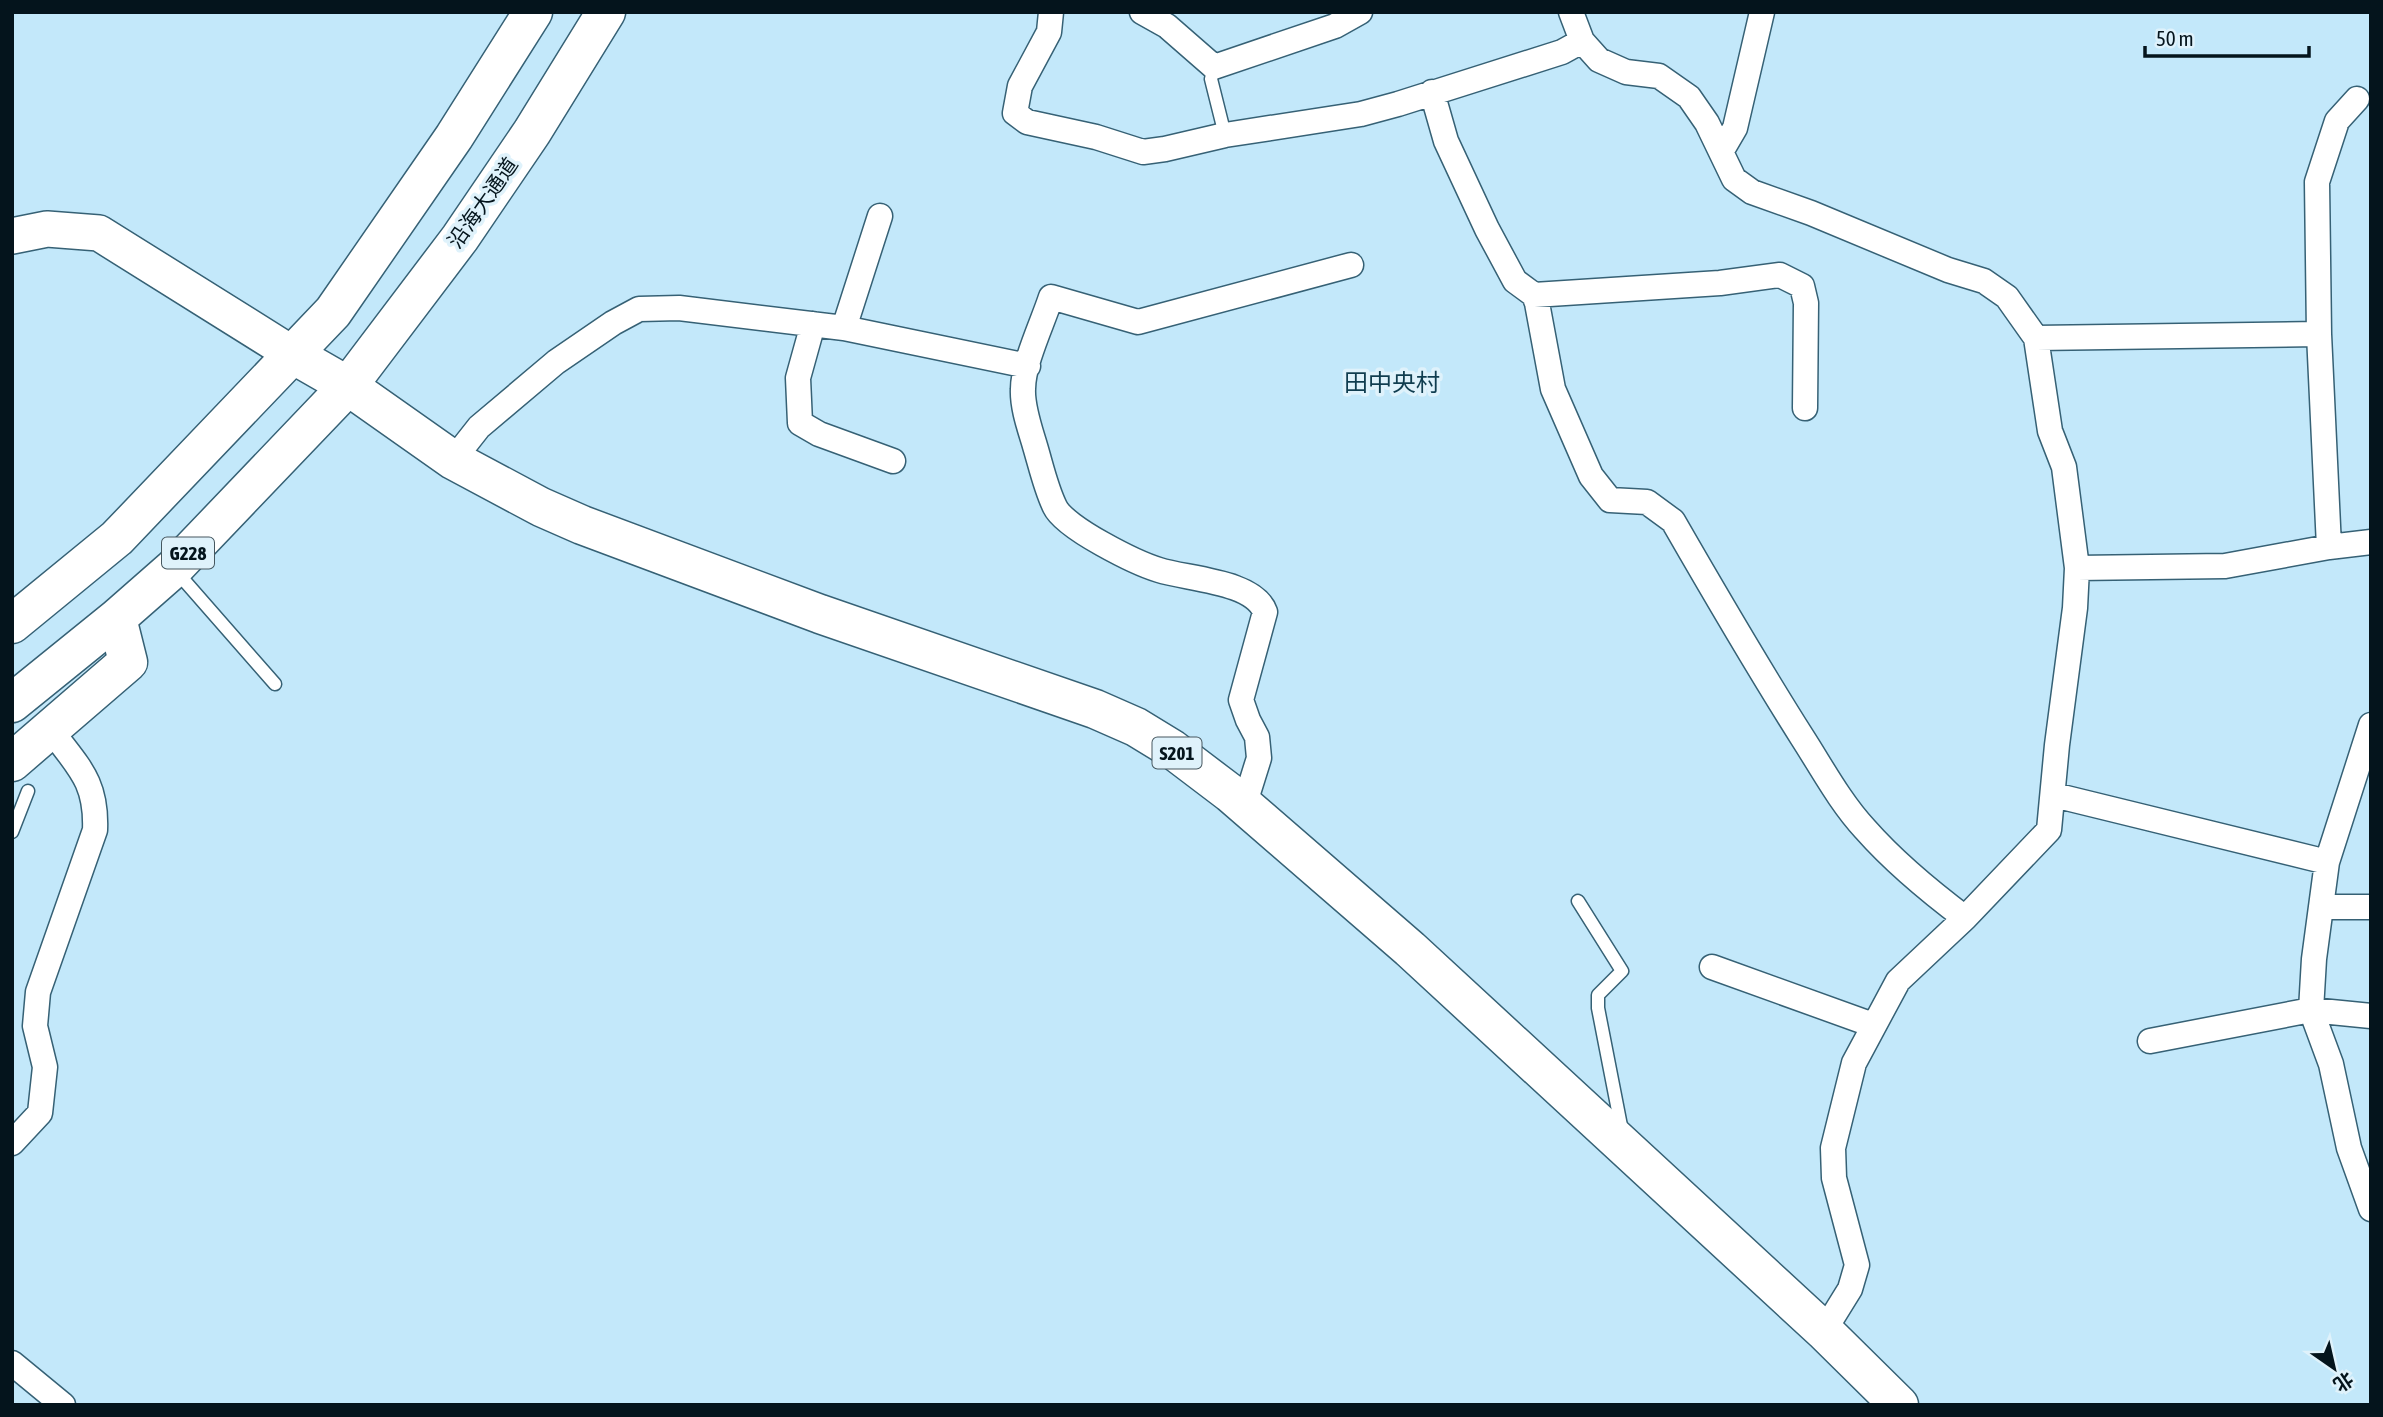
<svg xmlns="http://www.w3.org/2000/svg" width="2383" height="1417" font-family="'Asap Condensed','Noto Sans SC',sans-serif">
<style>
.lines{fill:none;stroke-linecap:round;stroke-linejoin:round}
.lane-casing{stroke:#366175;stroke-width:15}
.street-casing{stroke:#366175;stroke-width:27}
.secondary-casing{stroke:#366175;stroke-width:38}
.primary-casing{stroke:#366175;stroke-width:41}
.highway-casing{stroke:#366175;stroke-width:41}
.lane{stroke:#fff;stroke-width:12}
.street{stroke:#fff;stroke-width:24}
.secondary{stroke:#fff;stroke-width:35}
.primary{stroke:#fff;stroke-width:38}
.highway{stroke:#fff;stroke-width:38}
.labels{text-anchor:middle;stroke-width:7;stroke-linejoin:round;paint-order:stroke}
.shield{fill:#dff2fb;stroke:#46575f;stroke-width:2}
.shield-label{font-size:19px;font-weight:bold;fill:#04141c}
.street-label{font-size:21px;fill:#04141c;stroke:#dff2fb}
.quarter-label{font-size:24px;fill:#103d4f;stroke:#dff2fb}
</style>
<rect width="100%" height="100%" fill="#c3e8fa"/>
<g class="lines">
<defs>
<path id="lane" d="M 1214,67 L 1211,79 L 1225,135
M 176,571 L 275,684
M 12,832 L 28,791
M 1578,901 L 1622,971 L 1598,995 L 1598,1008 L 1622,1131"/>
<path id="street" d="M 1051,12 L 1049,32 L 1020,86 L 1015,113 L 1027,122 L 1096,137 L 1143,152 L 1165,149 L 1225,135 L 1361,114 L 1398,104 L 1562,52 L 1582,41
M 1142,12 L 1167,26 L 1214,67 L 1335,26 L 1360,12
M 1571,12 L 1582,41 L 1599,60 L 1626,72 L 1659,76 L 1689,97 L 1707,123 L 1734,179 L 1752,192 L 1811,213 L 1948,270 L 1984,281 L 2007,297 L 2036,338 L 2050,431 L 2064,467 L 2077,568 L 2075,608 L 2057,745 L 2049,830 L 1965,918 L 1898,981 L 1854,1063 L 1833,1148 L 1834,1178 L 1857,1265 L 1850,1289 L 1824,1331
M 1432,92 L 1446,141 L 1487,229 L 1515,281 L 1534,295 L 1537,303 L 1553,389 L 1591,476 L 1610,500 L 1647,502 L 1673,521 C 1715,594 1757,666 1802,737 C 1822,768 1840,802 1865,829 C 1895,863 1929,891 1965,918
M 1721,152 L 1735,128 L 1762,12
M 1534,295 L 1720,283 L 1780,275 L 1802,286 L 1806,303 L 1805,408
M 813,324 L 798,378 L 800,423 L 819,434 L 893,461
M 844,328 L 880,216
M 2036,338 L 2319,334
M 453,460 L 479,427 L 556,362 L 613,323 L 639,309 L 679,308 L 844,328 L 1028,366
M 2329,547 L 2319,334 L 2317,182 L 2337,121 L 2357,99
M 2077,568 L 2225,566 L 2329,547 L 2371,542
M 2371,725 L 2327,862 L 2314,959 L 2311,1010 L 2331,1064 L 2349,1148 L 2371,1209
M 2054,795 L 2327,862
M 1244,806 L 1259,758 L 1257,737 L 1248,720 L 1241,700 L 1265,612 C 1254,581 1187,579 1159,570 C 1136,563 1065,528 1055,507 C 1046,489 1041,466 1035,446 C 1030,429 1022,407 1023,389 C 1023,363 1043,322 1051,297 L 1138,322 L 1351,265
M 2321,907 L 2371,907
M 1712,967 L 1873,1025
M 2150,1041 L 2311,1010 L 2371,1016
M 12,1143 L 40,1113 L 45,1067 L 35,1026 L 38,992 L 95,830 C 97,781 78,767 51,730
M 12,1363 L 63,1405"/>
<path id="secondary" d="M 12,236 L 47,229 L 99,233 L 294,355"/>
<path id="primary" d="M 294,355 L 348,386 L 453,460 L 541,507 L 582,525 L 820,614 L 1095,709 L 1136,727 L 1172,749 L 1230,793 L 1410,949 L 1824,1331 L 1899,1405"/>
<path id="highway" d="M 12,624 L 117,538 L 333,312 L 454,137 L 533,12
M 12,703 L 117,618 L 174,568 L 348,386 L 460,238 L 532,132 L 606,12
M 12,762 L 128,662 L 117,618"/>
</defs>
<use href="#lane" class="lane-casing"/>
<use href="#street" class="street-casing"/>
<use href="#secondary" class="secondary-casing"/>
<use href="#primary" class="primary-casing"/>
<use href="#highway" class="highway-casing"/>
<use href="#lane" class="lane"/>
<use href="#street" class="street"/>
<use href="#secondary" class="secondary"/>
<use href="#primary" class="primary"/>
<use href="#highway" class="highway"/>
</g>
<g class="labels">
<g class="shield">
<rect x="162" y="537.5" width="52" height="31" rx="5"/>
<rect x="1152.5" y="737.5" width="49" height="31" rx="5"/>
</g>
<g class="shield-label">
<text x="188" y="560">G228</text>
<text x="1177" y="760">S201</text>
</g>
<g class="street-label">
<text transform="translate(483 203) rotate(-55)" y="7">沿海大通道</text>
</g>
<g class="quarter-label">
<text x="1392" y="391">田中央村</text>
</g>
</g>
<rect width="2383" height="1417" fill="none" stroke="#04141c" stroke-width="28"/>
<g transform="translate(2334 1368) rotate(146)" stroke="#dff2fb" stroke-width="5" paint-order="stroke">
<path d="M0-5L12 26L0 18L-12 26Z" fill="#04141c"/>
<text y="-10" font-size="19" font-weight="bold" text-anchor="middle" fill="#04141c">北</text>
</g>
<path d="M2145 46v10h164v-10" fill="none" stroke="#04141c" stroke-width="3.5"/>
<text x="2156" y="46" font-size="21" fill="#04141c" stroke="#dff2fb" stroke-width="5" paint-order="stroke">50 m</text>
</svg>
